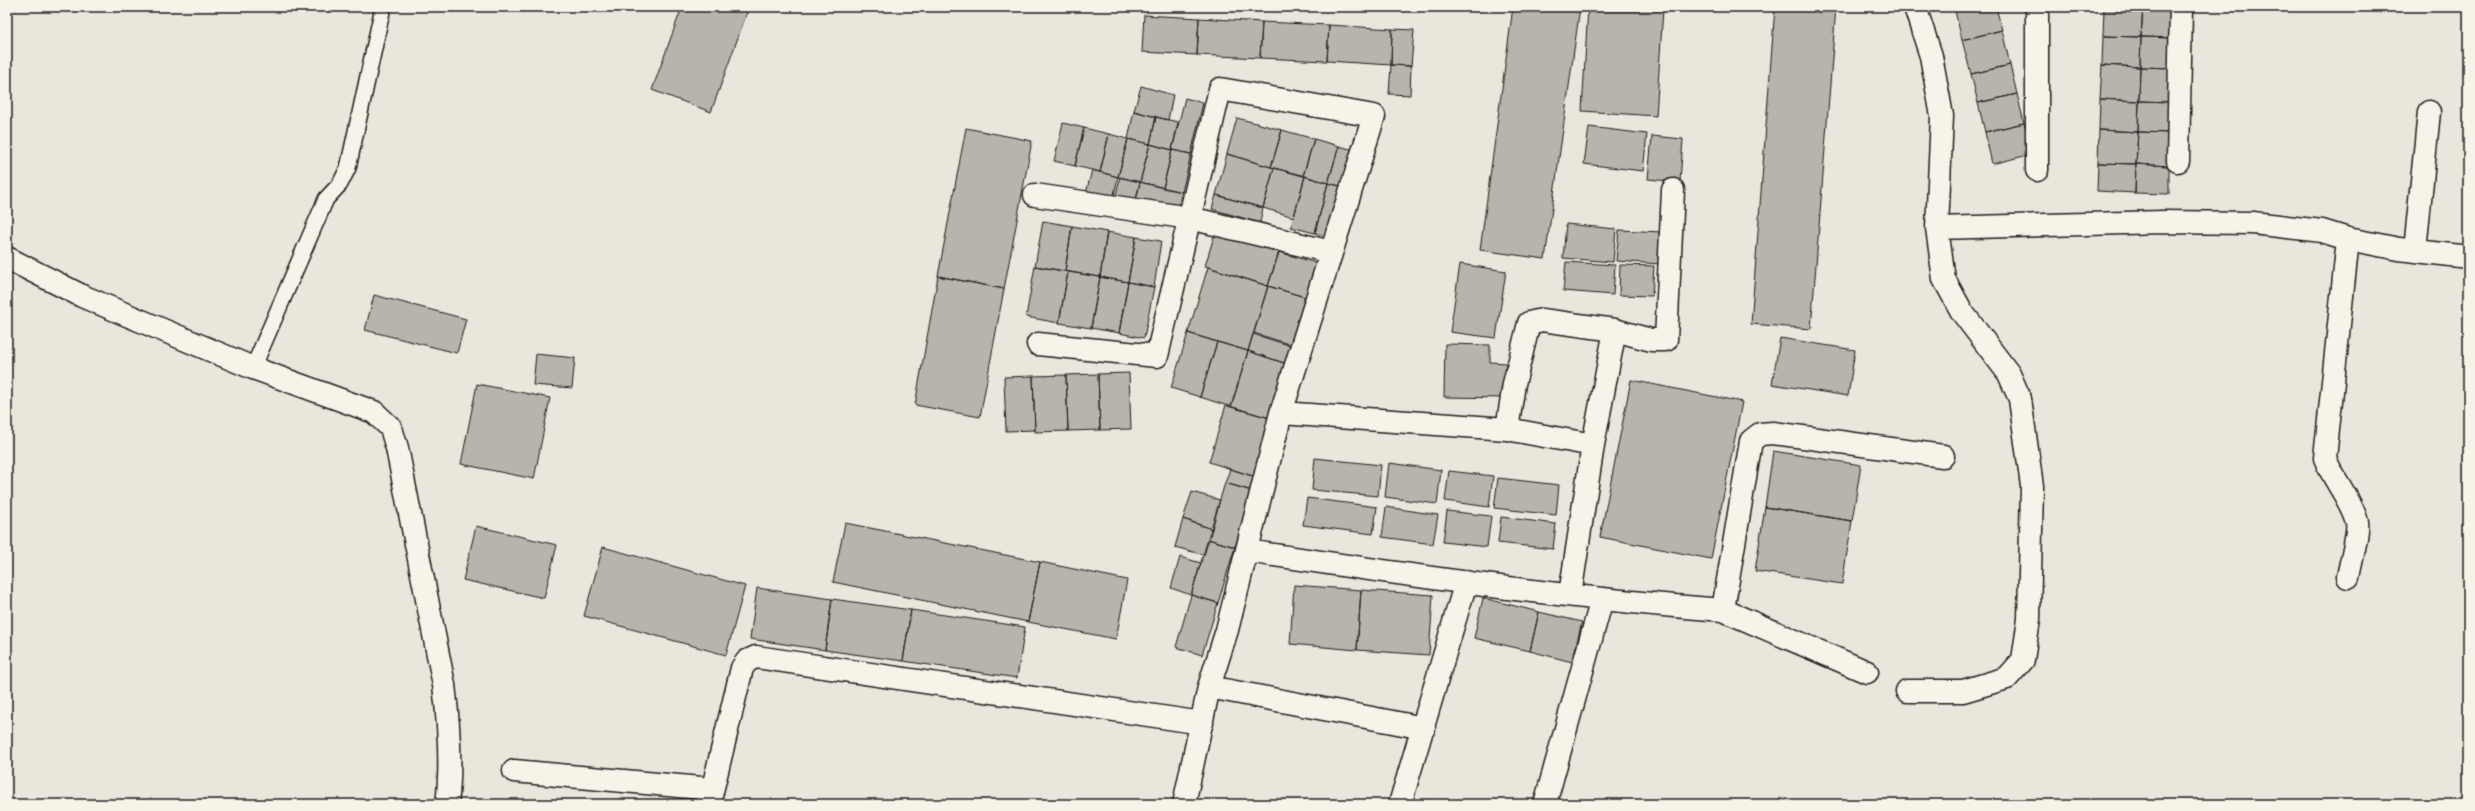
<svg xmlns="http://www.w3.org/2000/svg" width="2475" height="811" font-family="'Gochi Hand',sans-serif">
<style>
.building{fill:#b6b4ac;stroke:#1c1c1c}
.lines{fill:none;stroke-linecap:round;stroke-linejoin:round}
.service-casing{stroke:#1c1c1c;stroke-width:18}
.minor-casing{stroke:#1c1c1c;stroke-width:25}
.service{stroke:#f7f3e8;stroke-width:15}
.minor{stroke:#f7f3e8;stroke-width:22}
</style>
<rect width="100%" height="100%" fill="#eae6dc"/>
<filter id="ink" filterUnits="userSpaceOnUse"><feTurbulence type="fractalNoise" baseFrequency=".025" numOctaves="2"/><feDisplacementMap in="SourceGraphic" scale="8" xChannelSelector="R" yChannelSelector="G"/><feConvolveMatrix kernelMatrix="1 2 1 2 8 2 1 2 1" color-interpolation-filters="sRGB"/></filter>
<g filter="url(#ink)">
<path class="building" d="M 682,7 L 749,7 L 711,112 L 652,90 Z
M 1513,7 L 1580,7 L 1545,259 L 1480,250 Z
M 1588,7 L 1663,9 L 1656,116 L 1582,111 Z
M 1775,7 L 1836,7 L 1811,329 L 1751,324 Z
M 1954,7 L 1996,7 L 2002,30 L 1962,40 Z
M 2104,7 L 2143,7 L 2141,37 L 2103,36 Z
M 2143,7 L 2176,7 L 2174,38 L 2141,37 Z
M 1144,15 L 1199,18 L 1197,55 L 1142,52 Z
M 1199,18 L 1262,22 L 1260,58 L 1197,55 Z
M 1262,22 L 1329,25 L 1327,61 L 1260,58 Z
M 1329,25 L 1392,29 L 1391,65 L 1327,61 Z
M 1392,29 L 1414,30 L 1411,66 L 1391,65 Z
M 2002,30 L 2010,65 L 1971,74 L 1962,40 Z
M 2103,36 L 2141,37 L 2140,67 L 2102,65 Z
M 2141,37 L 2174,38 L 2173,68 L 2140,67 Z
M 1391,65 L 1411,66 L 1410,95 L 1389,94 Z
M 2010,65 L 2017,94 L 1978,103 L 1971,74 Z
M 2102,65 L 2140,67 L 2139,101 L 2100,99 Z
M 2140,67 L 2173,68 L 2172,102 L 2139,101 Z
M 1141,86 L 1173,95 L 1168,120 L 1134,111 Z
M 2017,94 L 2024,123 L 1985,132 L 1978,103 Z
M 1185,98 L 1203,103 L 1191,154 L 1172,150 Z
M 2100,99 L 2139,101 L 2138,132 L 2099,130 Z
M 2139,101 L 2172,102 L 2171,133 L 2138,132 Z
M 1134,111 L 1156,117 L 1150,144 L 1128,139 Z
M 1156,117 L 1178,122 L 1172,150 L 1150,144 Z
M 1237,118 L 1282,130 L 1271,167 L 1227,154 Z
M 1063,123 L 1084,128 L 1075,166 L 1054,161 Z
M 2024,123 L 2032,154 L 1992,164 L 1985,132 Z
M 1589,127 L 1647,134 L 1643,171 L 1584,164 Z
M 966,128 L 1032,141 L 1004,289 L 938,276 Z
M 1084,128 L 1109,134 L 1100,172 L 1075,166 Z
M 1282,130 L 1314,139 L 1303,176 L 1271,167 Z
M 2099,130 L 2138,132 L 2136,164 L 2098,163 Z
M 2138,132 L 2171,133 L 2169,166 L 2136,164 Z
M 1109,134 L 1128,139 L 1118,177 L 1100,172 Z
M 1652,136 L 1683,139 L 1680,182 L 1648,179 Z
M 1128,139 L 1150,144 L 1140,182 L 1118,177 Z
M 1314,139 L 1339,146 L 1328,183 L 1303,176 Z
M 1150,144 L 1172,150 L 1163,188 L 1140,182 Z
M 1339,146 L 1358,151 L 1348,188 L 1328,183 Z
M 1172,150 L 1191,154 L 1182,192 L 1163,188 Z
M 1227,154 L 1274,168 L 1263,208 L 1216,195 Z
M 2098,163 L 2136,164 L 2135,193 L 2097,191 Z
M 2136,164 L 2169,166 L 2169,194 L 2135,193 Z
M 1274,168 L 1305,176 L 1294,217 L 1263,208 Z
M 1092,170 L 1118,177 L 1113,199 L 1086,193 Z
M 1305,176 L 1328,183 L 1315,233 L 1291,227 Z
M 1120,177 L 1140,182 L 1136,200 L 1116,195 Z
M 1140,182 L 1182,192 L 1177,210 L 1136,200 Z
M 1328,183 L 1348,188 L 1334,239 L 1315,233 Z
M 1216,195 L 1263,208 L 1260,223 L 1212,209 Z
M 1043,221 L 1072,226 L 1065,271 L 1035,266 Z
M 1566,224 L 1616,229 L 1613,262 L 1563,258 Z
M 1072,226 L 1107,232 L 1100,277 L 1065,271 Z
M 1619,230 L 1663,232 L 1660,264 L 1616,261 Z
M 1107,232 L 1136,237 L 1128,282 L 1100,277 Z
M 1215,233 L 1279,252 L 1268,286 L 1205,266 Z
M 1136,237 L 1161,241 L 1154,287 L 1128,282 Z
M 1279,252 L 1326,266 L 1315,300 L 1268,286 Z
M 1566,262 L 1615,265 L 1613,295 L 1563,291 Z
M 1460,264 L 1506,271 L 1496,338 L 1450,332 Z
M 1620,265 L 1654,266 L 1652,296 L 1619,295 Z
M 1035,266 L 1068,272 L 1059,323 L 1026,317 Z
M 1208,267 L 1268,286 L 1248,351 L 1188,333 Z
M 1068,272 L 1100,277 L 1091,328 L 1059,323 Z
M 938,276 L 1004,289 L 980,417 L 915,405 Z
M 1100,277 L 1128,282 L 1119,333 L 1091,328 Z
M 1128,282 L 1154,287 L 1144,338 L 1119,333 Z
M 1268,286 L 1315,300 L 1301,348 L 1254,333 Z
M 374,295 L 466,319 L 457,353 L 365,330 Z
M 1188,333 L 1217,342 L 1200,397 L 1171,388 Z
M 1253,334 L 1295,347 L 1290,365 L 1248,351 Z
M 1780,338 L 1855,350 L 1848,396 L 1772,384 Z
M 1217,342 L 1248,351 L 1231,407 L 1200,397 Z
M 1445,344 L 1490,345 L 1490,362 L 1506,363 L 1505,398 L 1444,397 Z
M 1248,351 L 1290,365 L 1273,419 L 1231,407 Z
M 536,354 L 575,358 L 572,388 L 533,385 Z
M 1129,373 L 1131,429 L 1100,430 L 1098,374 Z
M 1098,374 L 1100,430 L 1068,431 L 1066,375 Z
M 1066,375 L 1068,431 L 1035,432 L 1033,376 Z
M 1033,376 L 1035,430 L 1006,431 L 1004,377 Z
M 1631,380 L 1742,402 L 1711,559 L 1600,537 Z
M 477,384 L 550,398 L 534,479 L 461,464 Z
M 1226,405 L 1273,419 L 1256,477 L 1209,462 Z
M 1773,451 L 1861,465 L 1852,521 L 1765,507 Z
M 1315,458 L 1381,465 L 1378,496 L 1312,490 Z
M 1389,463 L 1441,470 L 1437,504 L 1385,497 Z
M 1230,469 L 1256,477 L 1252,491 L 1225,483 Z
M 1449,471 L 1493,476 L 1489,507 L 1445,501 Z
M 1498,478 L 1559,485 L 1556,515 L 1494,508 Z
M 1225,483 L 1252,491 L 1235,547 L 1208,539 Z
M 1192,492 L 1220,500 L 1212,529 L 1183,519 Z
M 1307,498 L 1377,507 L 1373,534 L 1303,525 Z
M 1386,507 L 1438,515 L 1433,544 L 1382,537 Z
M 1765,507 L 1852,521 L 1842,584 L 1755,571 Z
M 1447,511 L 1491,516 L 1487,547 L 1443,542 Z
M 1501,517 L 1556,524 L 1553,549 L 1498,543 Z
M 1183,519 L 1212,529 L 1204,555 L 1175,547 Z
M 845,523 L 1040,562 L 1028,622 L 833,582 Z
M 476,526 L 557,545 L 544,598 L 463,580 Z
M 1208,539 L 1235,547 L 1218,603 L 1191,595 Z
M 603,547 L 745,586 L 726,655 L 584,616 Z
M 1180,557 L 1201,563 L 1191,595 L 1171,588 Z
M 1040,562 L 1127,580 L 1116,639 L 1028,622 Z
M 1294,585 L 1361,590 L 1357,650 L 1290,644 Z
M 757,588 L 832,599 L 825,650 L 750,639 Z
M 1361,590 L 1433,595 L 1429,655 L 1357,650 Z
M 1191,595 L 1218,603 L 1202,655 L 1176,647 Z
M 1483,598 L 1539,612 L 1530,651 L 1474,638 Z
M 832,599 L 911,610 L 903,661 L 825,650 Z
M 911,610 L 1025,627 L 1017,678 L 903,661 Z
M 1539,612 L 1582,622 L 1572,662 L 1530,651 Z"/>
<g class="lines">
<defs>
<path id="service" d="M 253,368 L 326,199 L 340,184 L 348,168 L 383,7"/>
<path id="minor" d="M 1915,7 L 1931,56 L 1942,116 L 1937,228
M 2037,7 L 2037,170
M 2178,161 L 2181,7
M 1035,195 L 1190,218 L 1331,252
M 2348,239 L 2325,458 C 2333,480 2351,499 2357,522 C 2359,531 2350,566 2348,577
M 2415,250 L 2429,112
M 7,258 L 82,296 L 253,368 L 374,412 L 391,428 L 397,448 L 444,685 C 449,725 452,764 447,804
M 1615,330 L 1651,340 L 1666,340 L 1673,190
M 1038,344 L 1157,356 L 1220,89 L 1374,116 L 1281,413 L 1227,630 L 1209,687 L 1184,804
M 1281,413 L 1507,429 L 1593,445
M 1507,429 L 1514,384 L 1529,323 L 1542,320 L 1615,330 L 1593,445 L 1570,595
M 1247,551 C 1405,575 1563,598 1723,610 L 1751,441 L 1760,434 L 1773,433 L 1943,456
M 1723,610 L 1867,672
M 1209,687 L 1424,728
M 1907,691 L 1963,691 L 2007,678 L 2023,660 L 2029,619 L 2032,486 L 2020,399 L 2009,374 L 1962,312 L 1944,279 L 1937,228 L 2163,222 L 2253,223 L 2322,231 L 2348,239 L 2399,249 L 2468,257
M 514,771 L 712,789
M 709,804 L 742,668 L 747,661 L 756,657 L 1202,723
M 1400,804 L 1466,582
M 1545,804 L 1602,599"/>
</defs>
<use href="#service" class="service-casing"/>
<use href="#minor" class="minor-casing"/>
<use href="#service" class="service"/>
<use href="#minor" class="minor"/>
</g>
</g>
<rect width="2475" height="811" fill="none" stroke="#f7f3e8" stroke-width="24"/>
<rect x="12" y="12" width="2451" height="787" fill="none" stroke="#1c1c1c" stroke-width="1.5" filter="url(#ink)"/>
</svg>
